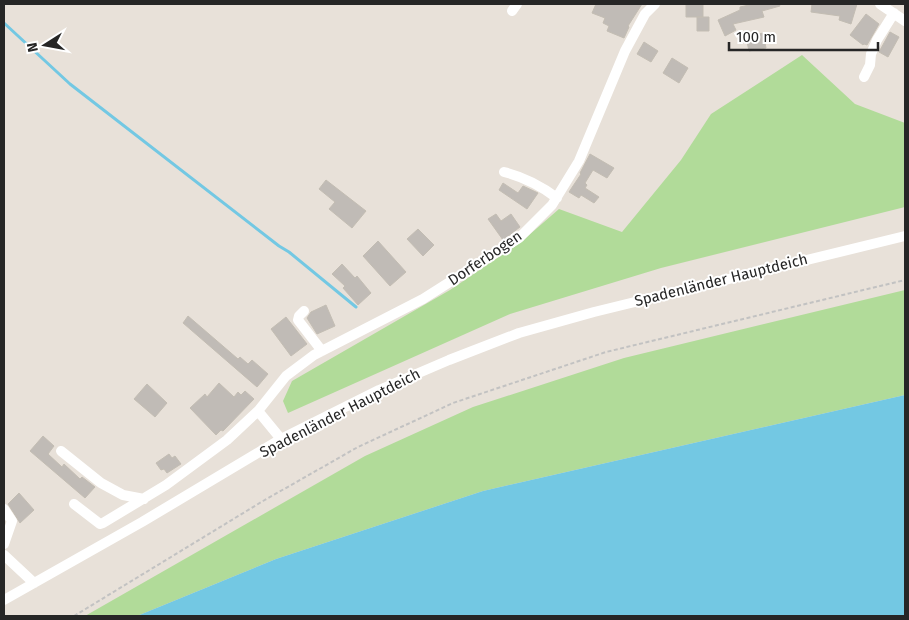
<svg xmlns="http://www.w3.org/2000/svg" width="909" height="620" font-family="'Fira Sans',sans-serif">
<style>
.green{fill:#b1db99}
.water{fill:#73c8e3}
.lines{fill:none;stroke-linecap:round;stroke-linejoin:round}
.stream{stroke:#73c8e3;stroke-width:3}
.building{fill:#c0bbb6;stroke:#c3bdb3}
.path{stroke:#c2c2c2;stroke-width:2;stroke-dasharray:4 2.5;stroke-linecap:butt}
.minor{stroke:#fff;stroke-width:10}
.labels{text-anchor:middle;stroke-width:4;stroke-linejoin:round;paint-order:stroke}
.street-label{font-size:15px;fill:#262626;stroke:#fff}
</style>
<rect width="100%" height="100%" fill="#e8e1d9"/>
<path class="green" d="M 802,55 L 855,104 L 905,123 L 905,207 L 661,268 L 510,314 L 288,413 L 283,401 L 292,381 L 450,290 L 521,242 L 559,209 L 622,232 L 681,160 L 711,114 Z
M 905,290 L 905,395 L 483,491 L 276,559 L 137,616 L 85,616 L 365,456 L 473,407 L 624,358 Z"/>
<path class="water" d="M 905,395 L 905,616 L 137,616 L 276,559 L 483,491 Z"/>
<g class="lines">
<path class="stream" d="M 4,23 L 70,84 L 279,246 L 289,252 L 356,307"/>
</g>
<path class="building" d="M 596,4 L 642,4 L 628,26 L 629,27 L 624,38 L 607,31 L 609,26 L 603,23 L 605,18 L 592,13 Z
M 686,4 L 703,5 L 703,17 L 686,17 Z
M 748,4 L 779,4 L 780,6 L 762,11 L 764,17 L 733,24 L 736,30 L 725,36 L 718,20 L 740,10 L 740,7 L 749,5 Z
M 812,4 L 857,4 L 851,24 L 839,20 L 840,16 L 811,12 Z
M 866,14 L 879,24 L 867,45 L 864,44 L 863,45 L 850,35 Z
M 697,17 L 709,17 L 709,31 L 697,31 Z
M 890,32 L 899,37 L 888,57 L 879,52 Z
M 763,33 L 766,48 L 749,51 L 746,37 Z
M 644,42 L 658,51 L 651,62 L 637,54 Z
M 672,58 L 688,68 L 679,83 L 663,73 Z
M 590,154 L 614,168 L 607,178 L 593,170 L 585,183 L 587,185 L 585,188 L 599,197 L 594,203 L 581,195 L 579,198 L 569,192 L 581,174 L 580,173 Z
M 326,180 L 366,211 L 352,228 L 329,209 L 335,202 L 319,189 Z
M 503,183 L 518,193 L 523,186 L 538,193 L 527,209 L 499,190 Z
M 496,214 L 501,221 L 511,214 L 520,227 L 503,240 L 488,219 Z
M 418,229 L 434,245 L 423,256 L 407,239 Z
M 378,241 L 406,272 L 390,286 L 363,256 Z
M 342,264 L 355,278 L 357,276 L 371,293 L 358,305 L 343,288 L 345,286 L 332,274 Z
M 326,305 L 335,326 L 317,334 L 307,318 L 311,312 Z
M 188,316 L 238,359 L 240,357 L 248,364 L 252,360 L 268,374 L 257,387 L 183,323 Z
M 286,317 L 307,344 L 291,356 L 271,329 Z
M 219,383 L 234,397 L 238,392 L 241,395 L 245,391 L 254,399 L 223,431 L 221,430 L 216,435 L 190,408 L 205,394 L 207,397 Z
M 147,384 L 167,403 L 155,417 L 134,399 Z
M 43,436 L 54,446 L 48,454 L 62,467 L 64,464 L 80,479 L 82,477 L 95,487 L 85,498 L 30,451 Z
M 169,454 L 172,458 L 175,456 L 181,464 L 167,473 L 164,469 L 161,470 L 156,463 Z
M 19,493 L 34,510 L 20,523 L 8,504 Z"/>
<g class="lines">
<path class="path" d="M 74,616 L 263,501 L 358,447 L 453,403 L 606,352 L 905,280"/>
<path class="minor" d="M 880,4 L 905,21
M 512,11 L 517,4
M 864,77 L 870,65 L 871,54 L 877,40 L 894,13
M 504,172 C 524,177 540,185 557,198
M 304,311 L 299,316 L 298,320 L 322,351
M 281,439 L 258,411 L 286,376 L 314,355 L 423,299 L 519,238 L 552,205 L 579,161 L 625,51 L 645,14 L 655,4
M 61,451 L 101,483 L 123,495 L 144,499
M 74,504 L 100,524 L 103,523 L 166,485 L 227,440 L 258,411
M 4,509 L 12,521 L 4,544
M 4,555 L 34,583
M 4,600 L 142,522 L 281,439 L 379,390 L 449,360 L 519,333 L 594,312 L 905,236"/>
</g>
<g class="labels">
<g class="street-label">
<text transform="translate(485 258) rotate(-34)" y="5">Dorferbogen</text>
<text transform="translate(721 280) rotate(-14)" y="5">Spadenländer Hauptdeich</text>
<text transform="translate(340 413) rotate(-27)" y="5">Spadenländer Hauptdeich</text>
</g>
</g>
<rect width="909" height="620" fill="none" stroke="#262626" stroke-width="10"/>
<g transform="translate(45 45) rotate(259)" stroke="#ffffff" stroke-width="4" paint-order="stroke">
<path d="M0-4L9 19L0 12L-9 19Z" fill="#262626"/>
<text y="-8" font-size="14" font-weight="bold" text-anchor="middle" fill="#262626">N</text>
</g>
<path d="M729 42v8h149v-8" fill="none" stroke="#262626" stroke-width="2.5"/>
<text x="736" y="42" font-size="15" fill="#262626" stroke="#ffffff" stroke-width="4" paint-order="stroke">100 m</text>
</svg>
